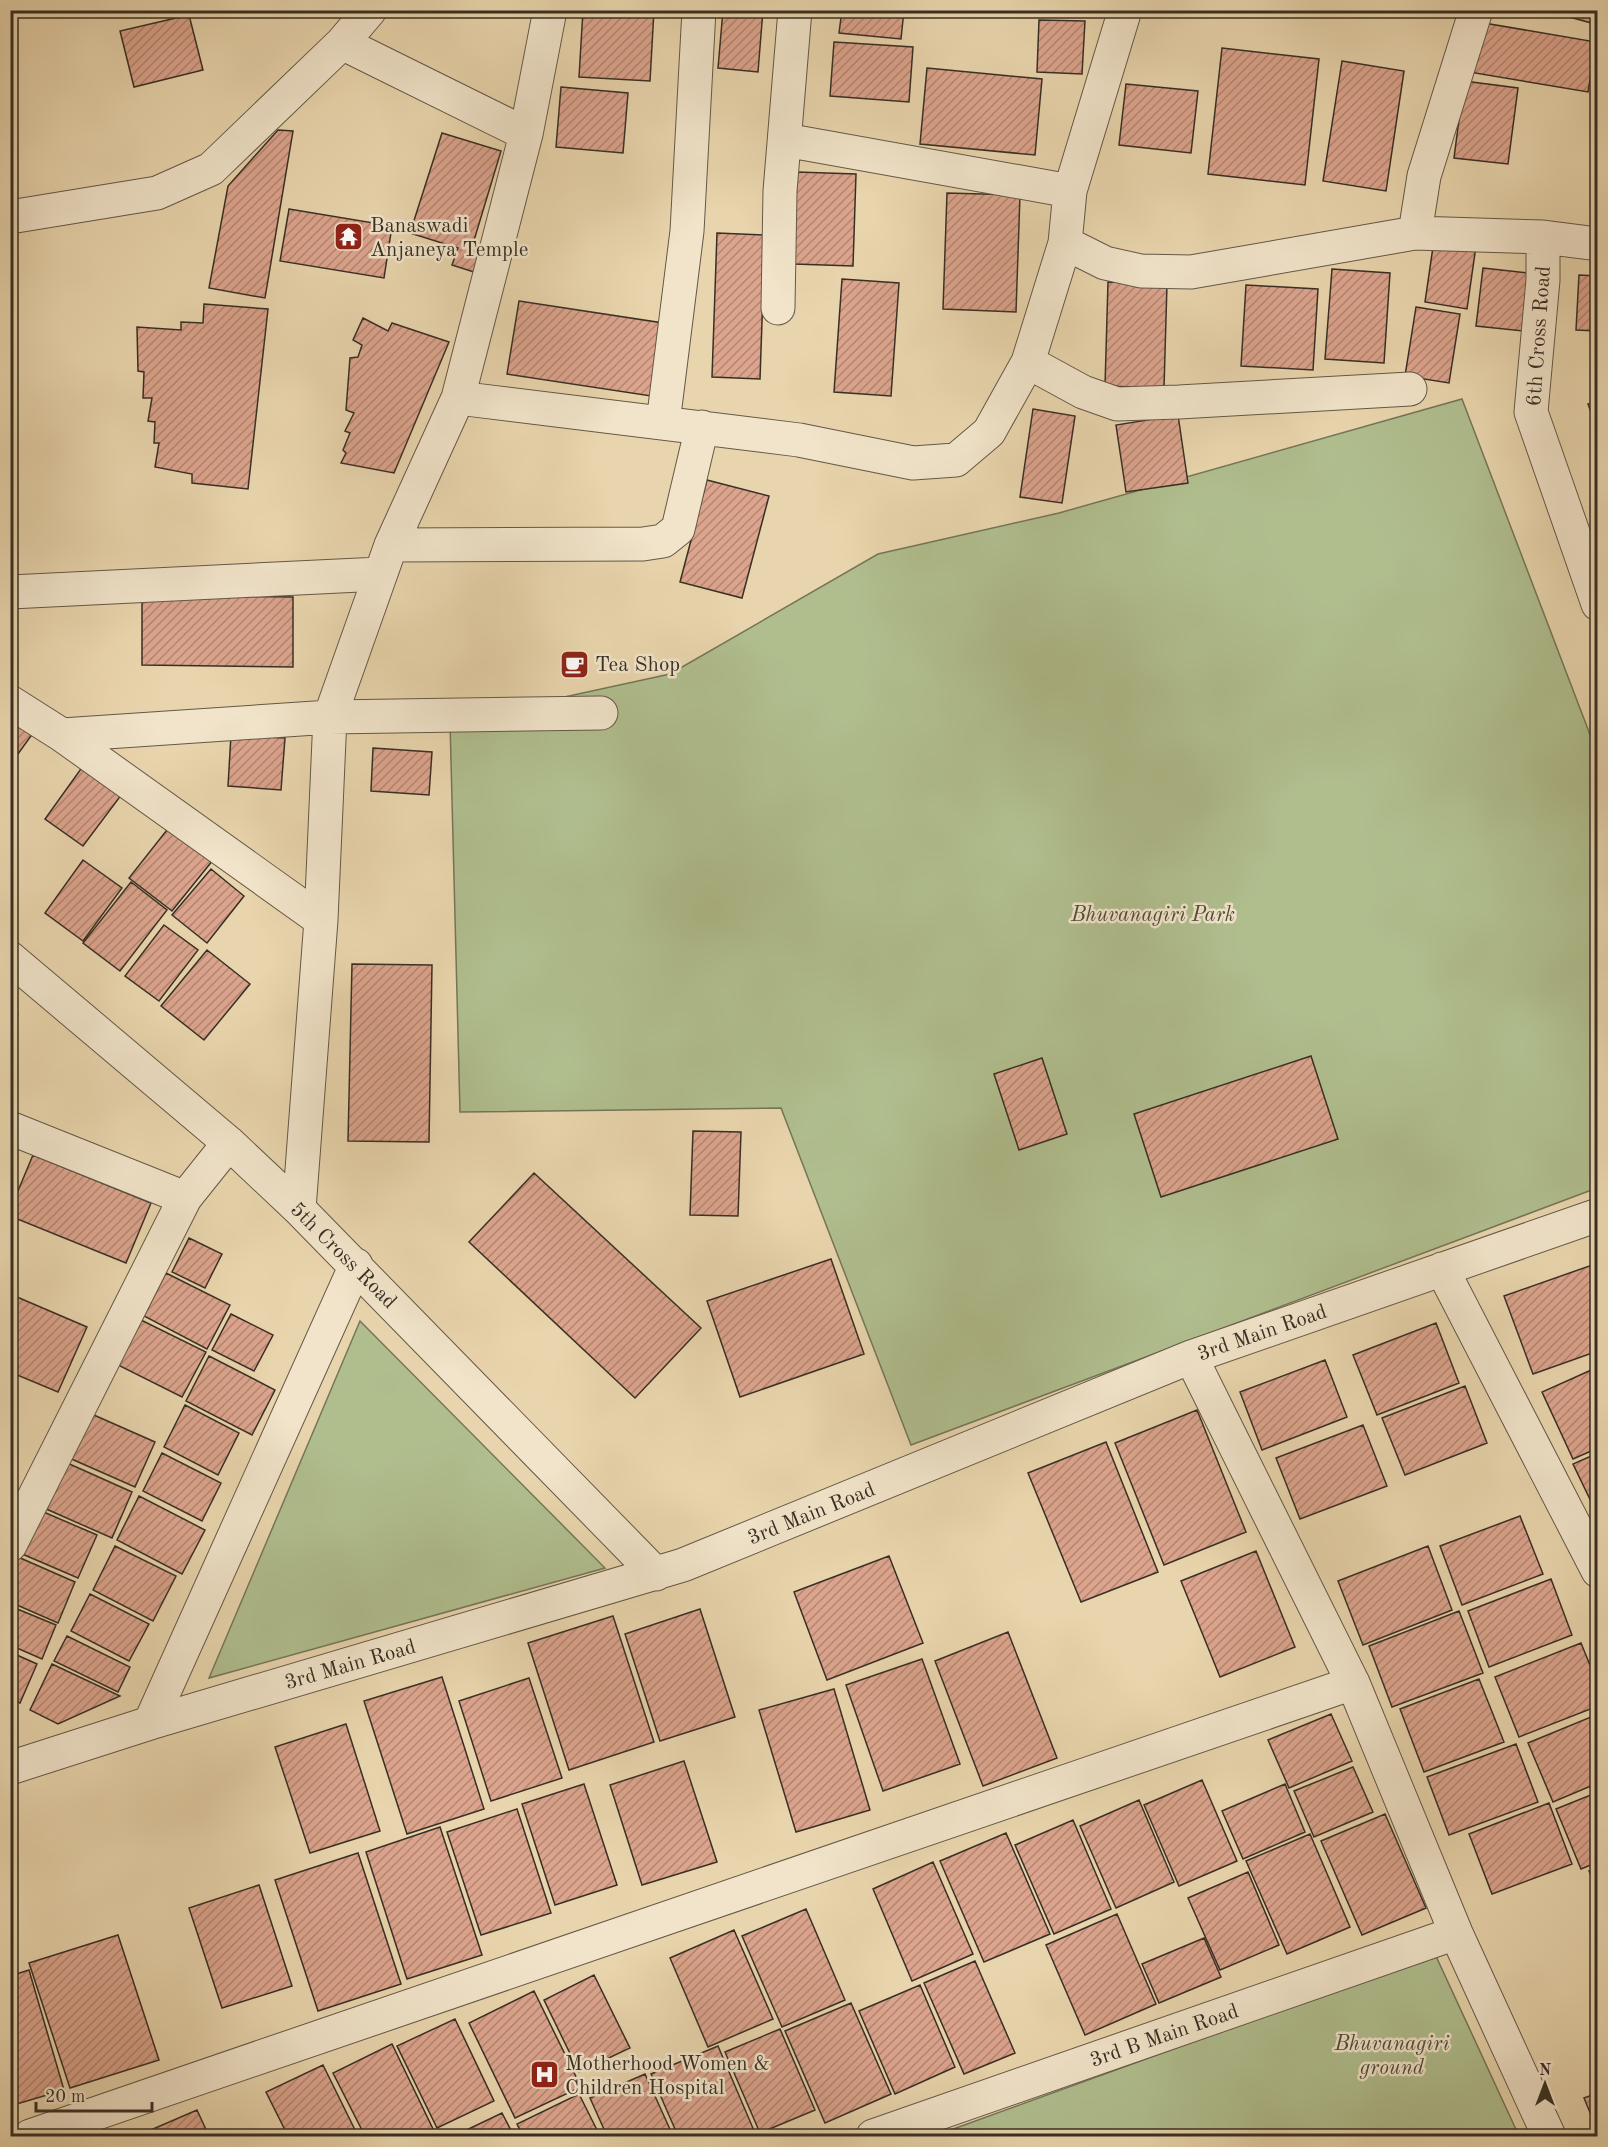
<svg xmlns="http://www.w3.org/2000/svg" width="1608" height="2147" font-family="'Old Standard TT',serif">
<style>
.park{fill:#b0be8e;stroke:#74765a;stroke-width:1.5}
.building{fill:url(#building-hatch);stroke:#382f25;stroke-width:1.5}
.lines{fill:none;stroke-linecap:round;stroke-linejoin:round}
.minor-casing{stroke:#645847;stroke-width:35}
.minor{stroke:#f1e4ca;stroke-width:33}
.labels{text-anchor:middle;stroke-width:5;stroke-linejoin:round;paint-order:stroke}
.poi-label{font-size:21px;fill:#382f25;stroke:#f1e4ca;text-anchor:start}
.street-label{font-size:21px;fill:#382f25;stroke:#f1e4ca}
.park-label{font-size:21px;font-style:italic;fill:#504c3a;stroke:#f1e4ca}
</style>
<defs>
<pattern id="building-hatch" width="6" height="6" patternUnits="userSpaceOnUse" patternTransform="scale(1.5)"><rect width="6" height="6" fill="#dca48d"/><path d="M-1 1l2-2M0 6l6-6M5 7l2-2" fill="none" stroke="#b38673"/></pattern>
</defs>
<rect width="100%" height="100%" fill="#e9d5ad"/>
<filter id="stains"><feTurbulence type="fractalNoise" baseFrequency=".00333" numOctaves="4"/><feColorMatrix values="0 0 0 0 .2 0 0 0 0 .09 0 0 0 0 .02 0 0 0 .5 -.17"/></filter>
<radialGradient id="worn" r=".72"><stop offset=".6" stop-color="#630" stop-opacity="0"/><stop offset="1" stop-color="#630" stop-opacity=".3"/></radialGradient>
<path class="park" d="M 1462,399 L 1597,753 L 1597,1188 L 911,1445 L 781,1108 L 460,1112 L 450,722 L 670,674 L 878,554 L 1059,513 Z
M 360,1321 L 605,1568 L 209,1678 Z
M 1435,1954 L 1519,2136 L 934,2136 Z"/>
<path class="building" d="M 583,10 L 654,10 L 650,81 L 579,77 Z
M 723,10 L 763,10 L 758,72 L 718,68 Z
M 842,10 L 904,10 L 901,39 L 839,33 Z
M 1544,10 L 1598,10 L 1598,15 L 1595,24 Z
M 189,15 L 203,70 L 134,87 L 120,31 Z
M 1039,20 L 1085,21 L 1082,74 L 1037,72 Z
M 1478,22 L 1596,42 L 1588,92 L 1469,72 Z
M 834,42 L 913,47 L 909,102 L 830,96 Z
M 1222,48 L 1319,59 L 1305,185 L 1208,174 Z
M 1342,61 L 1404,71 L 1386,191 L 1323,181 Z
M 927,68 L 1042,79 L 1035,155 L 920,144 Z
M 1464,81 L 1518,88 L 1508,164 L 1454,158 Z
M 1126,84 L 1198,91 L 1191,153 L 1119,145 Z
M 561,87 L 628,93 L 623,153 L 556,147 Z
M 278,130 L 293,131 L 265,298 L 209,288 L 228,186 Z
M 442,133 L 501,151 L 472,247 L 481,249 L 474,272 L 452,265 L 458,248 L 410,233 Z
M 797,172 L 856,174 L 853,266 L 794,264 Z
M 947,193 L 1020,195 L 1016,312 L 943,309 Z
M 289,209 L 392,226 L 384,278 L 280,261 Z
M 717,233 L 765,235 L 760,379 L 712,377 Z
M 1434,240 L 1476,246 L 1467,309 L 1425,302 Z
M 1483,268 L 1529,273 L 1523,331 L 1476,326 Z
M 1332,269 L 1390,273 L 1384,363 L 1325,359 Z
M 1579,275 L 1598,276 L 1598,331 L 1576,330 Z
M 842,279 L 899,283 L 891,396 L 834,392 Z
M 1108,282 L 1167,284 L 1164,388 L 1105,386 Z
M 1246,285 L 1318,289 L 1313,370 L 1241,366 Z
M 519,301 L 663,323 L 651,396 L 507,374 Z
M 204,304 L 268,309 L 248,489 L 192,483 L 192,474 L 155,467 L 159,443 L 154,443 L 155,422 L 148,421 L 152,398 L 143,398 L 144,372 L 138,371 L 137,327 L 181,330 L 181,322 L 203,323 Z
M 1416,307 L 1460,314 L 1449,383 L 1405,376 Z
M 363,318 L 388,331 L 392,323 L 449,342 L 394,473 L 341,463 L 346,453 L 343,450 L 350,433 L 345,431 L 354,413 L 346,410 L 350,358 L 358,357 L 362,345 L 353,340 Z
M 1598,401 L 1598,432 L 1588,404 Z
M 1033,409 L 1075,416 L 1062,503 L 1020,497 Z
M 1178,415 L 1188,483 L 1126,492 L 1116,425 Z
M 707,480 L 769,496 L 742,598 L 680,582 Z
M 142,595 L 293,597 L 293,667 L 142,665 Z
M 10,711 L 36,729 L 10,765 Z
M 231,735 L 285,738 L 281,790 L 228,786 Z
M 373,748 L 432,752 L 429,795 L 371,791 Z
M 83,766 L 122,794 L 83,846 L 45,819 Z
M 174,821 L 217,855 L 172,911 L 129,878 Z
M 83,860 L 122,888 L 83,941 L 45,913 Z
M 211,869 L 244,896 L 207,943 L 172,915 Z
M 131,882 L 167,910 L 120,971 L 83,943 Z
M 164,925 L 198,950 L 159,1001 L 125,976 Z
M 207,950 L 250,984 L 204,1040 L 161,1006 Z
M 352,964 L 432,965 L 429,1142 L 348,1141 Z
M 10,1009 L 18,1014 L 10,1030 Z
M 1311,1056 L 1338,1139 L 1161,1197 L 1134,1114 Z
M 1042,1058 L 1067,1134 L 1019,1150 L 994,1074 Z
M 693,1131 L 741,1132 L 738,1216 L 690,1215 Z
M 33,1155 L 151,1203 L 126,1263 L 10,1216 L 10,1210 Z
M 534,1173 L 701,1328 L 635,1398 L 469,1242 Z
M 189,1238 L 222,1254 L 205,1288 L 172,1272 Z
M 831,1259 L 864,1354 L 740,1397 L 707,1301 Z
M 1598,1263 L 1598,1351 L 1533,1374 L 1504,1296 Z
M 166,1273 L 230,1305 L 207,1349 L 144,1316 Z
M 10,1294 L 87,1327 L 58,1392 L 10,1372 Z
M 231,1314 L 273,1335 L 254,1371 L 212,1350 Z
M 141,1320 L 206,1352 L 182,1397 L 118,1365 Z
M 1436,1323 L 1459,1383 L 1377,1415 L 1353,1355 Z
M 209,1356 L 275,1390 L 252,1435 L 186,1401 Z
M 1325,1360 L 1347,1417 L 1262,1450 L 1240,1392 Z
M 1598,1367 L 1598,1448 L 1573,1459 L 1542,1392 Z
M 1465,1386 L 1487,1443 L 1405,1475 L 1382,1418 Z
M 185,1405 L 239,1433 L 218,1475 L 164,1447 Z
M 1197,1410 L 1246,1532 L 1164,1565 L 1115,1443 Z
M 87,1412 L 155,1442 L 135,1487 L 67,1457 Z
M 1363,1425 L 1387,1486 L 1300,1519 L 1276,1458 Z
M 1106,1442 L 1158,1572 L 1081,1602 L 1028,1473 Z
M 162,1453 L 221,1483 L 202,1521 L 143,1491 Z
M 1598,1453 L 1598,1516 L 1573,1464 Z
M 65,1462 L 132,1492 L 112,1538 L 44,1508 Z
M 139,1496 L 205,1530 L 182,1574 L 117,1540 Z
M 39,1510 L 97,1535 L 78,1578 L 20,1553 Z
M 1520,1516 L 1543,1574 L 1462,1605 L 1440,1546 Z
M 115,1546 L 176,1576 L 153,1621 L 93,1590 Z
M 1428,1546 L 1452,1610 L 1363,1645 L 1338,1581 Z
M 1256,1551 L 1295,1647 L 1220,1677 L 1181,1581 Z
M 889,1556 L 923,1643 L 827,1680 L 794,1592 Z
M 18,1557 L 75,1582 L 58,1623 L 10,1602 L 10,1574 Z
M 1551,1579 L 1572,1635 L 1489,1667 L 1468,1611 Z
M 90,1594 L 149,1624 L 129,1661 L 71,1631 Z
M 10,1606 L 56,1625 L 42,1659 L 10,1645 Z
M 700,1609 L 735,1717 L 660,1741 L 625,1634 Z
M 1459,1611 L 1483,1673 L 1392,1707 L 1369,1646 Z
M 613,1616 L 654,1742 L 569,1770 L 528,1643 Z
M 1008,1632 L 1057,1758 L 983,1786 L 935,1661 Z
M 67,1636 L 130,1667 L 118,1692 L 54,1661 Z
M 1581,1643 L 1598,1685 L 1598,1706 L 1519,1737 L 1495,1677 Z
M 10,1652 L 37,1664 L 20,1703 L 10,1699 Z
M 922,1659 L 960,1764 L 883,1791 L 846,1685 Z
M 52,1664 L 120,1696 L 58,1724 L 30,1710 Z
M 442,1677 L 484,1809 L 407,1834 L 364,1701 Z
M 529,1678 L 562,1778 L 491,1801 L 459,1701 Z
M 1479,1679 L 1504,1742 L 1424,1772 L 1400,1709 Z
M 834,1689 L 870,1810 L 796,1832 L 759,1710 Z
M 1331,1714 L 1352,1761 L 1289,1788 L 1268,1740 Z
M 1598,1714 L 1598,1783 L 1553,1802 L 1528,1743 Z
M 346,1724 L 380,1831 L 310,1853 L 275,1747 Z
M 1516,1744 L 1538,1802 L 1449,1835 L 1427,1777 Z
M 684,1761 L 717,1862 L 642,1885 L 610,1785 Z
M 1353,1767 L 1373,1812 L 1314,1837 L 1294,1791 Z
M 1202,1780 L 1237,1861 L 1179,1886 L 1144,1805 Z
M 584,1784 L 617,1885 L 555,1905 L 522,1804 Z
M 1285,1784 L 1305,1832 L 1243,1859 L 1222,1811 Z
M 1598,1792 L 1598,1862 L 1581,1869 L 1556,1809 Z
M 1139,1800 L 1174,1882 L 1116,1908 L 1080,1826 Z
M 1549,1803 L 1572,1864 L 1492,1894 L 1469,1834 Z
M 517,1809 L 551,1913 L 481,1935 L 447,1832 Z
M 1385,1814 L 1426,1908 L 1362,1935 L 1321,1841 Z
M 1073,1820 L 1111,1909 L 1054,1934 L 1015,1845 Z
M 440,1827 L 482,1955 L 407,1979 L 366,1852 Z
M 1006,1833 L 1050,1934 L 984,1962 L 940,1861 Z
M 1310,1834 L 1350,1927 L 1287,1954 L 1246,1861 Z
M 358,1853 L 401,1984 L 318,2011 L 275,1880 Z
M 933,1862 L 973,1954 L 912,1981 L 873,1889 Z
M 1598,1868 L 1598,1892 L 1589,1871 Z
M 1248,1872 L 1279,1945 L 1220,1970 L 1188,1898 Z
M 259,1885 L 292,1986 L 222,2008 L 189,1908 Z
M 806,1909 L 845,2000 L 782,2027 L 742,1936 Z
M 1117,1914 L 1156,2004 L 1085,2035 L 1046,1945 Z
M 734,1930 L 773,2019 L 708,2047 L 670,1958 Z
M 118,1935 L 159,2060 L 70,2088 L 29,1963 Z
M 1204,1938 L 1221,1977 L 1159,2003 L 1142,1964 Z
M 975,1961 L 1015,2053 L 964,2074 L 924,1983 Z
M 29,1970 L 64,2090 L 10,2106 L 10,1976 Z
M 594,1975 L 630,2048 L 579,2072 L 544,2000 Z
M 920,1985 L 955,2067 L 895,2094 L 859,2011 Z
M 534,1991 L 581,2087 L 515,2118 L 469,2023 Z
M 851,2003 L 891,2094 L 825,2123 L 785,2031 Z
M 455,2019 L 494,2101 L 437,2128 L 397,2046 Z
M 780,2029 L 815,2110 L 760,2133 L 725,2052 Z
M 392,2044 L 433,2129 L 418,2136 L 365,2136 L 333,2073 Z
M 718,2046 L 755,2133 L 746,2136 L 678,2136 L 651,2074 Z
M 323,2065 L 358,2136 L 288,2136 L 266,2092 Z
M 645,2074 L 673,2136 L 607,2136 L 590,2098 Z
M 1598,2093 L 1598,2132 L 1584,2098 Z
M 579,2094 L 600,2136 L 523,2136 L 517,2124 Z
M 197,2110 L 209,2136 L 139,2136 L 139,2135 Z
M 502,2113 L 514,2136 L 454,2136 Z"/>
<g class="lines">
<defs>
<path id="minor" d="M 342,43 L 526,134
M 785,140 L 1070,191
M 10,217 L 157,193 L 211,169 L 342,43 L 370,10
M 1415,233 L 1424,176 L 1476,10
M 1543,237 L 1543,280 L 1531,412 L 1598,604
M 1065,243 L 1105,263 L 1141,271 L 1191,272 L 1415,233 L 1543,237 L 1598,244
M 778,308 L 780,191 L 795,10
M 1028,362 L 1083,392 L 1117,404 L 1179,402 L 1410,389
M 458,398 L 799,440 L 913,463 L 956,460 L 989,432 L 1028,362 L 1065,243 L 1070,191 L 1125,10
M 663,423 L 687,231 L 699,10
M 391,545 L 643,544 L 663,541 L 678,529 L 702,427
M 10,592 L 380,574
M 10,702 L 62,735 L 321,920
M 62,735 L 330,717 L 601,713
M 10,958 L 229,1143 L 299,1209 L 656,1574
M 10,1128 L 185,1198 L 229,1143
M 299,1209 L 321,920 L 330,717 L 391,545 L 458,398 L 526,134 L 550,10
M 1442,1269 L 1598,1571
M 1191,1357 L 1353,1683 L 1456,1933 L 1549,2136
M 10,1545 L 185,1198
M 150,1723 L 356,1265
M 10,1768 L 150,1723 L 683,1565 L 1191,1357 L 1598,1215
M 30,2136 L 1353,1683
M 873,2136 L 1456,1933"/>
</defs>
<use href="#minor" class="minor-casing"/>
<use href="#minor" class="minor"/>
</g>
<defs>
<symbol id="temple-square" viewBox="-11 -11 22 22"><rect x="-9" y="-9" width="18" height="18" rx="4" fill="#8f2418" stroke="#f1e4ca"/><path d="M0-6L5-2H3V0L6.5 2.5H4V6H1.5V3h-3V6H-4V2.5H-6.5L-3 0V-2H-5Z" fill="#fff"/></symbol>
<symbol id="cafe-square" viewBox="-11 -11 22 22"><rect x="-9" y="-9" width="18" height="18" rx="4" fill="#8f2418" stroke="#f1e4ca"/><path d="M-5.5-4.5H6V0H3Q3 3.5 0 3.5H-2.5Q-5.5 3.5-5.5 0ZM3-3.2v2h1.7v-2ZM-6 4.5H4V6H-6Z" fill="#fff"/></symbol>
<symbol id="hospital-square" viewBox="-11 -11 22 22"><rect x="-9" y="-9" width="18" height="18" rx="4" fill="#8f2418" stroke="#f1e4ca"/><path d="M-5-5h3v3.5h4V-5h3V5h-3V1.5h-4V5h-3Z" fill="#fff"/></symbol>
</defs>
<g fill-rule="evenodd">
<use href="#temple-square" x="332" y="220" width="33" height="33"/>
<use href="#cafe-square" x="558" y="648" width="33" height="33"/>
<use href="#hospital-square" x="528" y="2058" width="33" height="33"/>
</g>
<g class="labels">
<g class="poi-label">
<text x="370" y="232">Banaswadi<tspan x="370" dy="24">Anjaneya Temple</tspan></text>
<text x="595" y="671">Tea Shop</text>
<text x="565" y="2070">Motherhood Women &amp;<tspan x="565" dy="24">Children Hospital</tspan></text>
</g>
<g class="street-label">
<text transform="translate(1538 336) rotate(-86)" y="7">6th Cross Road</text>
<text transform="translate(344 1255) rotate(45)" y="7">5th Cross Road</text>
<text transform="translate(1262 1332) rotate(-19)" y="7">3rd Main Road</text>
<text transform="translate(811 1513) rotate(-22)" y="7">3rd Main Road</text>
<text transform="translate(350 1664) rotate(-16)" y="7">3rd Main Road</text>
<text transform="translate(1164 2035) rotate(-19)" y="7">3rd B Main Road</text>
</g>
<g class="park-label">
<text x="1153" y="921">Bhuvanagiri Park</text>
<text x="1392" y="2050">Bhuvanagiri<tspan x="1392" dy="24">ground</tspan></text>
</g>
</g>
<rect width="1608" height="2147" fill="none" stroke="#e9d5ad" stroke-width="36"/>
<rect x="12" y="12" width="1584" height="2123" fill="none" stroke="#382f25" stroke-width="3"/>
<rect x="18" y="18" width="1572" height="2111" fill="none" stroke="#382f25" stroke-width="1.5"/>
<g transform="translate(1545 2084)" stroke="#f1e4ca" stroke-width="4.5" paint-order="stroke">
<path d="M0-4.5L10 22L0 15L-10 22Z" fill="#382f25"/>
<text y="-9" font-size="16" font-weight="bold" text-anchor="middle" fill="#382f25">N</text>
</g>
<path d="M36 2102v9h116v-9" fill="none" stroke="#382f25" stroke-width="3"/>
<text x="45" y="2102" font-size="18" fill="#382f25" stroke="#f1e4ca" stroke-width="4.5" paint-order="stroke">20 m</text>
<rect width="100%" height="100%" filter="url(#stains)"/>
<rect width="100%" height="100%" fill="url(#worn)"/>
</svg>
